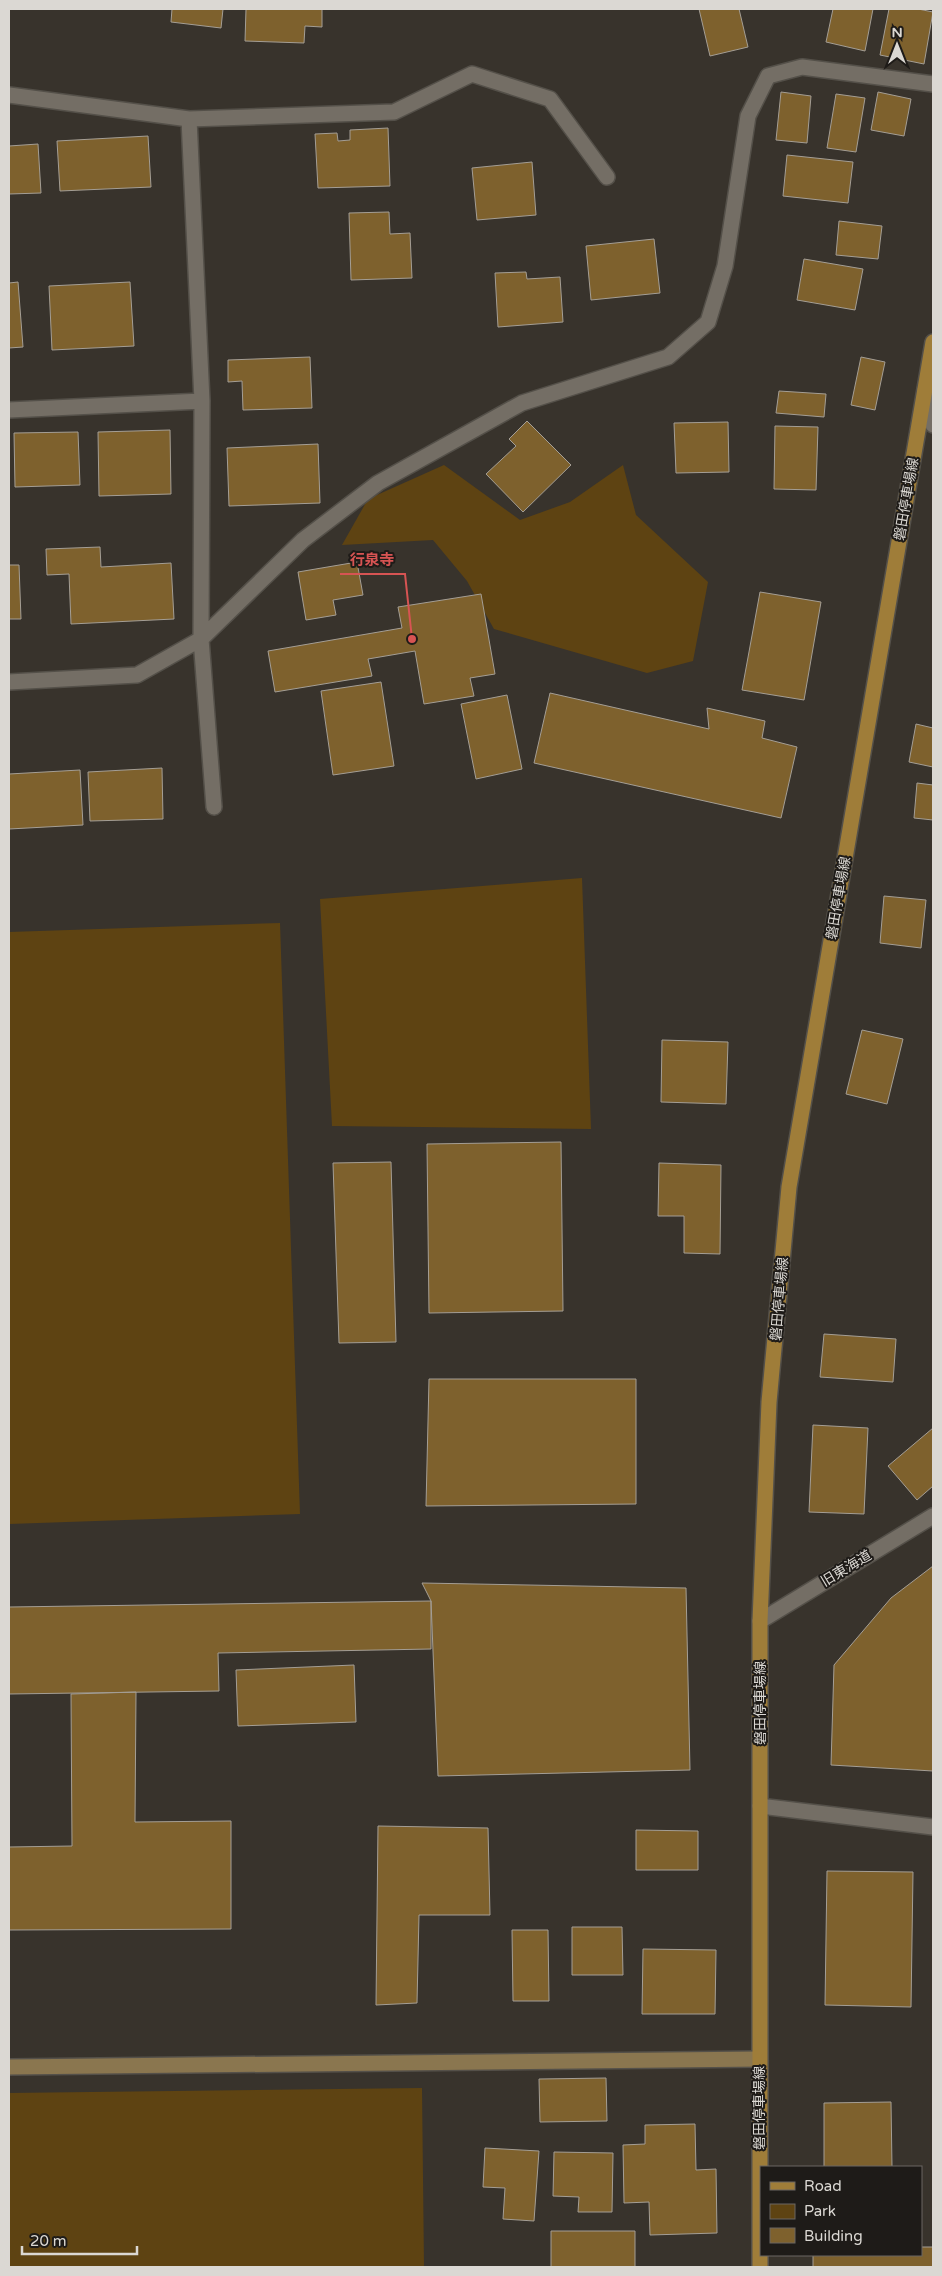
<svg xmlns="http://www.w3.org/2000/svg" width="942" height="2276" font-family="'Varela Round','Noto Sans JP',sans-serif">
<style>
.green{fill:#5e4312}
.building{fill:#7e612d;stroke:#a49e95}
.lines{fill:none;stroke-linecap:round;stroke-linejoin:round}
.street-casing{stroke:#545049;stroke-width:18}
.secondary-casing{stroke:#545049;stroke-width:18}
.primary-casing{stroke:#545049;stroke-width:18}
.street{stroke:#746e65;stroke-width:15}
.secondary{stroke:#8a764f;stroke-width:15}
.primary{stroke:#9f7d39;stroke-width:15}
.labels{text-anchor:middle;stroke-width:4;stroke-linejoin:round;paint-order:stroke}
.street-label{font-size:14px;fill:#dbd8d3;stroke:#1e1b18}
.leader{fill:none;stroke:#d75453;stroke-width:2}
.callout-dot{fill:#d75453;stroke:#1e1b18;stroke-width:2}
.callout-label{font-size:15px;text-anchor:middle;font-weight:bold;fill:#d75453;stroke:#1e1b18;stroke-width:4;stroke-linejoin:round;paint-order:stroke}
</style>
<rect width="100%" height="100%" fill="#38332c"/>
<path class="green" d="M 444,465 L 520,520 L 570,502 L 623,465 L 636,515 L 708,582 L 693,661 L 647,673 L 494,629 L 467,581 L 433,540 L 342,545 L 368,499 Z
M 582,878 L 591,1129 L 332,1126 L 320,899 Z
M 280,923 L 300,1514 L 9,1524 L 9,932 Z
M 422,2088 L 424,2267 L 9,2267 L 9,2093 Z"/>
<path class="building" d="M 172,9 L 223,9 L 221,28 L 171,22 Z
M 246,9 L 322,9 L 322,27 L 305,26 L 304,43 L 245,41 Z
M 699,9 L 739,9 L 748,47 L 710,56 Z
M 833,9 L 873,9 L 865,51 L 826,42 Z
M 889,9 L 918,9 L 933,12 L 924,64 L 880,55 Z
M 781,92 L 811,96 L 807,143 L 776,140 Z
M 878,92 L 911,99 L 904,136 L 871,130 Z
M 836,94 L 865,98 L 856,152 L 827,148 Z
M 388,128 L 390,186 L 318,188 L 315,134 L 337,133 L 338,141 L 350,140 L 350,130 Z
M 148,136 L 151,187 L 60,191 L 57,141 Z
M 38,144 L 41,193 L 9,194 L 9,146 Z
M 787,155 L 853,162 L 848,203 L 783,196 Z
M 532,162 L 536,215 L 477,220 L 472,168 Z
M 389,212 L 390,234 L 410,233 L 412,278 L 351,280 L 349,213 Z
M 839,221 L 882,226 L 878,259 L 836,255 Z
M 654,239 L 660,293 L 591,300 L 586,246 Z
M 804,259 L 863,269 L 855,310 L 797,300 Z
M 526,272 L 527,279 L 560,277 L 563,322 L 498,327 L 495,273 Z
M 18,282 L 23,347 L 9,348 L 9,283 Z
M 130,282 L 134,346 L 52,350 L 49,286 Z
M 310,357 L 312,408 L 243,410 L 242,381 L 228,382 L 228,360 Z
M 861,357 L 885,362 L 875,410 L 851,405 Z
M 779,391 L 826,394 L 824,417 L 776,413 Z
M 527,421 L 571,465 L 523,512 L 486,474 L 516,446 L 509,439 Z
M 728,422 L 729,472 L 676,473 L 674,423 Z
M 775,426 L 818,427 L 816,490 L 774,489 Z
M 170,430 L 171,494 L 99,496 L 98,432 Z
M 78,432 L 80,485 L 15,487 L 14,433 Z
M 318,444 L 320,503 L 229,506 L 227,448 Z
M 100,547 L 101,567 L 171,563 L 174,619 L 71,624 L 69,574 L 47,575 L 46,549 Z
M 357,562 L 363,595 L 333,600 L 336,615 L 306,620 L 298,572 Z
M 9,565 L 19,565 L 21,619 L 9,619 Z
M 760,592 L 821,602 L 804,700 L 742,690 Z
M 481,594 L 495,674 L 470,678 L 474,696 L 424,704 L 415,651 L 368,659 L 372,676 L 275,692 L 268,651 L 402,628 L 398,607 Z
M 381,682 L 394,766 L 333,775 L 321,691 Z
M 550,693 L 709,729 L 707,708 L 765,721 L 762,738 L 797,747 L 781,818 L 534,763 Z
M 507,695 L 522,769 L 476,779 L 461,704 Z
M 916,724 L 933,728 L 933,767 L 909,762 Z
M 162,768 L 163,819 L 90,821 L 88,772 Z
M 80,770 L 83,825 L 9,829 L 9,774 Z
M 917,783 L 933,785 L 933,820 L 914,818 Z
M 884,896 L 926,900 L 921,948 L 880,943 Z
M 862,1030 L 903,1039 L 887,1104 L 846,1094 Z
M 662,1040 L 728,1042 L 726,1104 L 661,1102 Z
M 561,1142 L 563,1311 L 429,1313 L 427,1144 Z
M 391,1162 L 396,1342 L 339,1343 L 333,1163 Z
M 659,1163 L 721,1165 L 720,1254 L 684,1253 L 684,1216 L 658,1216 Z
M 824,1334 L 896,1339 L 893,1382 L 820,1377 Z
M 429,1379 L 636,1379 L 636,1504 L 426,1506 Z
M 813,1425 L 868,1428 L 864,1514 L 809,1512 Z
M 933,1428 L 933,1486 L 917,1500 L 888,1466 Z
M 933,1566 L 933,1771 L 831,1765 L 834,1665 L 891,1598 Z
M 422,1583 L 686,1588 L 690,1770 L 438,1776 L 431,1601 Z
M 431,1601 L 431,1649 L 218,1653 L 219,1691 L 9,1694 L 9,1607 Z
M 354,1665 L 356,1722 L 238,1726 L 236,1670 Z
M 136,1692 L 135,1822 L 231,1821 L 231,1929 L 9,1930 L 9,1847 L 72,1846 L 71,1694 Z
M 378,1826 L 488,1828 L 490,1915 L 419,1915 L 417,2003 L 376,2005 Z
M 636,1830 L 698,1831 L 698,1870 L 636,1870 Z
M 827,1871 L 913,1872 L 911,2007 L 825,2005 Z
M 572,1927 L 622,1927 L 623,1975 L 572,1975 Z
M 512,1930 L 548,1930 L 549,2001 L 513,2001 Z
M 643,1949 L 716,1950 L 715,2014 L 642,2014 Z
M 606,2078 L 607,2121 L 540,2122 L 539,2079 Z
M 891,2102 L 892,2167 L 824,2167 L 824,2103 Z
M 695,2124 L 696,2170 L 716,2169 L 717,2233 L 650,2235 L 649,2202 L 624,2203 L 623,2145 L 645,2144 L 645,2125 Z
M 485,2148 L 539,2151 L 534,2221 L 503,2219 L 505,2188 L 483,2187 Z
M 554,2152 L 613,2153 L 612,2212 L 578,2212 L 579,2197 L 553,2196 Z
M 551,2231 L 635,2231 L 635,2267 L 551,2267 Z
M 921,2247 L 933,2247 L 933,2267 L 813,2267 L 813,2255 L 921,2255 Z"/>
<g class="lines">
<defs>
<path id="street" d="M 9,95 L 189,119 L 202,401 L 201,639 L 214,807
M 189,119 L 394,112 L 472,74 L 550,99 L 607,177
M 925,390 L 933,425
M 9,410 L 202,401
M 9,682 L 137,675 L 201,639 L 303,540 L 378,483 L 522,403 L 668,357 L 708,322 L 725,266 L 748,116 L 768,76 L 802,67 L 933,84
M 760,1621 L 933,1516
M 760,1806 L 933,1827"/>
<path id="secondary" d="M 9,2067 L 759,2059"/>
<path id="primary" d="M 760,2267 L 760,1621 L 769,1402 L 789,1187 L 933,342"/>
</defs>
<use href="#street" class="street-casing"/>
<use href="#secondary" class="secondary-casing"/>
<use href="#primary" class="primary-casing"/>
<use href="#street" class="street"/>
<use href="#secondary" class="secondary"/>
<use href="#primary" class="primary"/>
</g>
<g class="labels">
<g class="street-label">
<text transform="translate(906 499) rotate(-80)" y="5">磐田停車場線</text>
<text transform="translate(838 898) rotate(-80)" y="5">磐田停車場線</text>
<text transform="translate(779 1299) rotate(-85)" y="5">磐田停車場線</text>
<text transform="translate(846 1568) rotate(-31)" y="5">旧東海道</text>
<text transform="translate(760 1703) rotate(-90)" y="5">磐田停車場線</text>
<text transform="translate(759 2108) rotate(-90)" y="5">磐田停車場線</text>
</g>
</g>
<path class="leader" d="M412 639L405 574H340"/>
<circle class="callout-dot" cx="412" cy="639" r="5"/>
<g class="callout-label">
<text x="372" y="565">行泉寺</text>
</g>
<rect width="942" height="2276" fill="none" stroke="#dbd8d3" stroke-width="20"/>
<rect x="760" y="2166" width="162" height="90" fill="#1e1b18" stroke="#6a6763"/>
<rect x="770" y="2182" width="25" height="8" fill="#9f7d39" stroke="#6a6763"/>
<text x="804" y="2191" font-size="15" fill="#dbd8d3">Road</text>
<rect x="770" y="2204" width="25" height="15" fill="#5e4312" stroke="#6a6763"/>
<text x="804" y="2216" font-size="15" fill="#dbd8d3">Park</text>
<rect x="770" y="2228" width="25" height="15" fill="#7e612d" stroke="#6a6763"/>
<text x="804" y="2241" font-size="15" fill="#dbd8d3">Building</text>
<g transform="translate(897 45)" stroke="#1e1b18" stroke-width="4" paint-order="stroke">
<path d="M0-4L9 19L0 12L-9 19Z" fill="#dbd8d3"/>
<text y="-8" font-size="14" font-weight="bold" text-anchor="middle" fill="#dbd8d3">N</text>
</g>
<path d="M22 2246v8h115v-8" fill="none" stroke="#dbd8d3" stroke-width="2.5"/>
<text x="30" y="2246" font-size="15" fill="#dbd8d3" stroke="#1e1b18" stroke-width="4" paint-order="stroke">20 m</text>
</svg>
